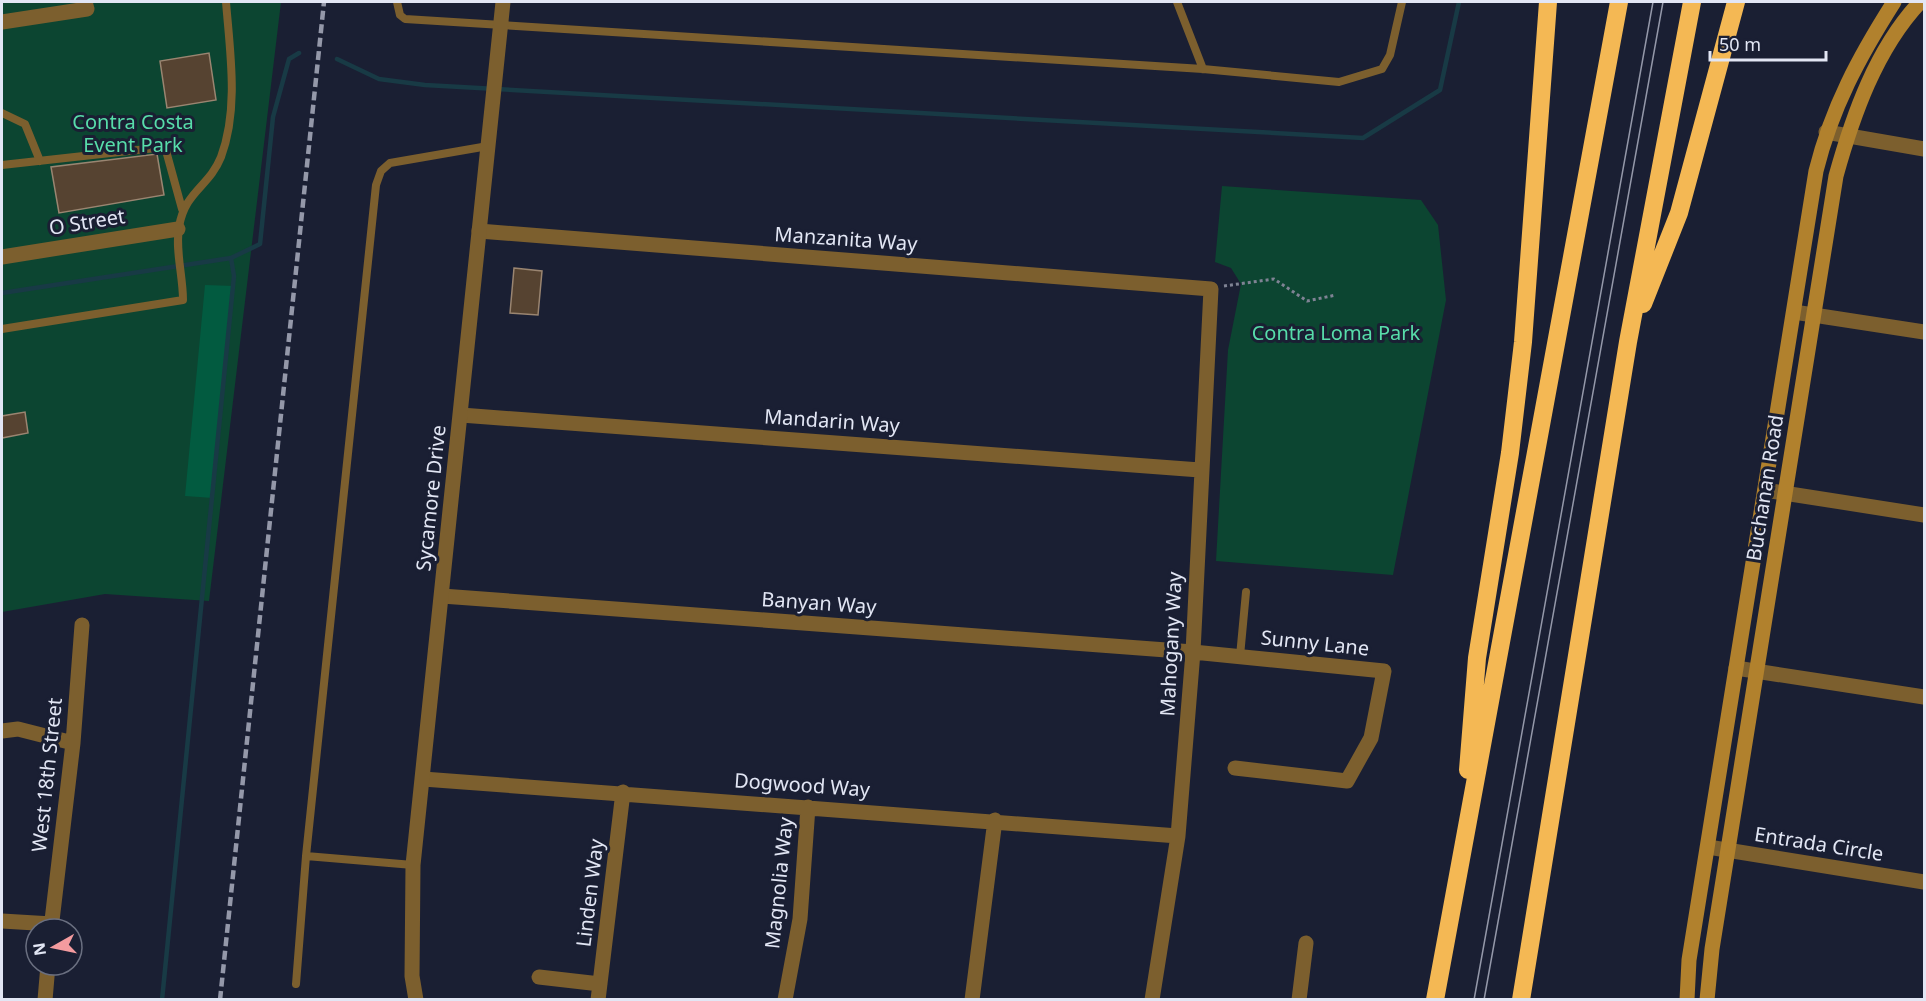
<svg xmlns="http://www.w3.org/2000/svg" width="1926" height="1001" font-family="'Noto Sans',sans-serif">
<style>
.green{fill:#0c4531}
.forest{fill:#025b40}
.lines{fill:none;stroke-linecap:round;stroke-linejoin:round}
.stream{stroke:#183a45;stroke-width:4.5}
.building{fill:#564331;stroke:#9a8571;stroke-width:1.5}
.path{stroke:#7f8394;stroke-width:3;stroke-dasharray:3 3;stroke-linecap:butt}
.service{stroke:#7c5f2e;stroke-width:8}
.minor{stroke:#7c5f2e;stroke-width:15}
.tertiary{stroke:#7c5f2e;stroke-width:15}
.secondary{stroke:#b1812d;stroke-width:15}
.motorway{stroke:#f4b854;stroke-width:18}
.tram{stroke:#9498a9;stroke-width:1.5}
.rail{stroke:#9498a9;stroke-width:4.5;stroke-dasharray:9 4.5;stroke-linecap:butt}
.labels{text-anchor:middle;stroke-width:6;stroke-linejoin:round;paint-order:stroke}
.park-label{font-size:20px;fill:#57ddaa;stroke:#1a1f33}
.street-label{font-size:20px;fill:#e2e6f4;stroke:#1a1f33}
</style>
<rect width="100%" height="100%" fill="#1a1f33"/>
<path class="green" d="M 2,2 L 281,2 L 209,601 L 105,594 L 2,612 Z
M 1222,186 L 1421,200 L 1438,225 L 1446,300 L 1393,575 L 1216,561 L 1228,350 L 1241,284 L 1231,268 L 1215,262 Z"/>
<path class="forest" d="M 205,285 L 234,286 L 213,498 L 185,496 Z"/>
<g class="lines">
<path class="stream" d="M 337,59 L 379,79 L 425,85 L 1363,138 L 1440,90 L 1459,2
M 2,293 L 231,258 L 260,244 L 273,117 L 289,59 L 299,53
M 162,1000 L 234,276 L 231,258"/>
</g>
<path class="building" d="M 209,53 L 216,100 L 167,108 L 160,61 Z
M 157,154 L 164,195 L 59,213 L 51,167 Z
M 514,268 L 542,271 L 538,315 L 510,313 Z
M 25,412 L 28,433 L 2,438 L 2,416 Z"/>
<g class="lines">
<path class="path" d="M 1224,286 L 1274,279 L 1307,301 L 1336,295"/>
<path class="service" d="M 397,2 L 400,15 L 405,19 L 1203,69 L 1339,82 L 1382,69 L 1390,55 L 1402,2
M 1177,2 L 1203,69
M 2,113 L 25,124 L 40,161
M 2,165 L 165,147 L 182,209
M 2,329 L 183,300 C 183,276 175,250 179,227 C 185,191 209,187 221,157 C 239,109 230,52 226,2
M 1240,656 L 1246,592
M 306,856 L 376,185 L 381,171 L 390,163 L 488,146
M 296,984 L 306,856 L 413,865"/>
<path class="minor" d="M 2,22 L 87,9 L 85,2
M 1826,132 L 1924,149
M 479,231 L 1211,289 L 1193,652 L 1178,836 L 1152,1000
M 2,257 L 178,229
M 1794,312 L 1924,332
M 461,415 L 1200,470
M 1765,490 L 1924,515
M 442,596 L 1193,652 L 1384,671 L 1371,738 L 1347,781 L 1235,768
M 1736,668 L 1924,697
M 2,731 L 18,729 L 73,743
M 423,779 L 1178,836
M 1708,847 L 1924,882
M 2,921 L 52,924
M 51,929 L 73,743 L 82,625
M 539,977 L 600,984
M 45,1000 L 48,965
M 598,1000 L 623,792
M 785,1000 L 800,919 L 808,807
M 972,1000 L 995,820
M 1299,1000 L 1306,943"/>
<path class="tertiary" d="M 416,1000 L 412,976 L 413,865 L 503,2"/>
<path class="secondary" d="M 1687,1000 L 1689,960 L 1816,171 C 1832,107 1859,57 1894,2
M 1707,1000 L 1712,949 L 1836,176 C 1853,115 1876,49 1920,2"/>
<path class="motorway" d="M 1643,304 L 1679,213 L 1736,2
M 1468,770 L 1477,658 L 1510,453 L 1523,342 L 1548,2
M 1435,1000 L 1619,2
M 1521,1000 L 1628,342 L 1692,2"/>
<path class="tram" d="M 1474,1000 L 1653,2
M 1484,1000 L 1663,2"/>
<path class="rail" d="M 220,1000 L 324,2"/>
</g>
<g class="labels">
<g class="park-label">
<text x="133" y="129">Contra Costa<tspan x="133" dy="23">Event Park</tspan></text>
<text x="1336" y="340">Contra Loma Park</text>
</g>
<g class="street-label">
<text transform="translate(87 222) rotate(-9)" y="7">O Street</text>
<text transform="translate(846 239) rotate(4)" y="7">Manzanita Way</text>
<text transform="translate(832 421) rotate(4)" y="7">Mandarin Way</text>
<text transform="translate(1765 488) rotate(-81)" y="7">Buchanan Road</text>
<text transform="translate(431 498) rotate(-84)" y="7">Sycamore Drive</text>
<text transform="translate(819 603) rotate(4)" y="7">Banyan Way</text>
<text transform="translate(1315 643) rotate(6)" y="7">Sunny Lane</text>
<text transform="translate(1171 644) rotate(-87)" y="7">Mahogany Way</text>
<text transform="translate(47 775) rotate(-84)" y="7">West 18th Street</text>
<text transform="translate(802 785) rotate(4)" y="7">Dogwood Way</text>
<text transform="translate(1819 844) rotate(9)" y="7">Entrada Circle</text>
<text transform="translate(779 883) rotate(-84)" y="7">Magnolia Way</text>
<text transform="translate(590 893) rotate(-83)" y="7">Linden Way</text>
</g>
</g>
<rect width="1926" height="1001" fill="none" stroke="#e2e6f4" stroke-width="6"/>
<g transform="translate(54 947) rotate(261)"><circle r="28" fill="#1a1f33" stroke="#6a6f80" stroke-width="1.5"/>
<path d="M0-4.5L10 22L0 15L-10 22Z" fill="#f49b9f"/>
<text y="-9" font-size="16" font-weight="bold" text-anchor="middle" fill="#e2e6f4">N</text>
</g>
<path d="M1710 51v9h116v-9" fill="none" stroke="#e2e6f4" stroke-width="3"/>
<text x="1719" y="51" font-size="18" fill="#e2e6f4" stroke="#1a1f33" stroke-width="4.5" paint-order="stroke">50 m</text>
</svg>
